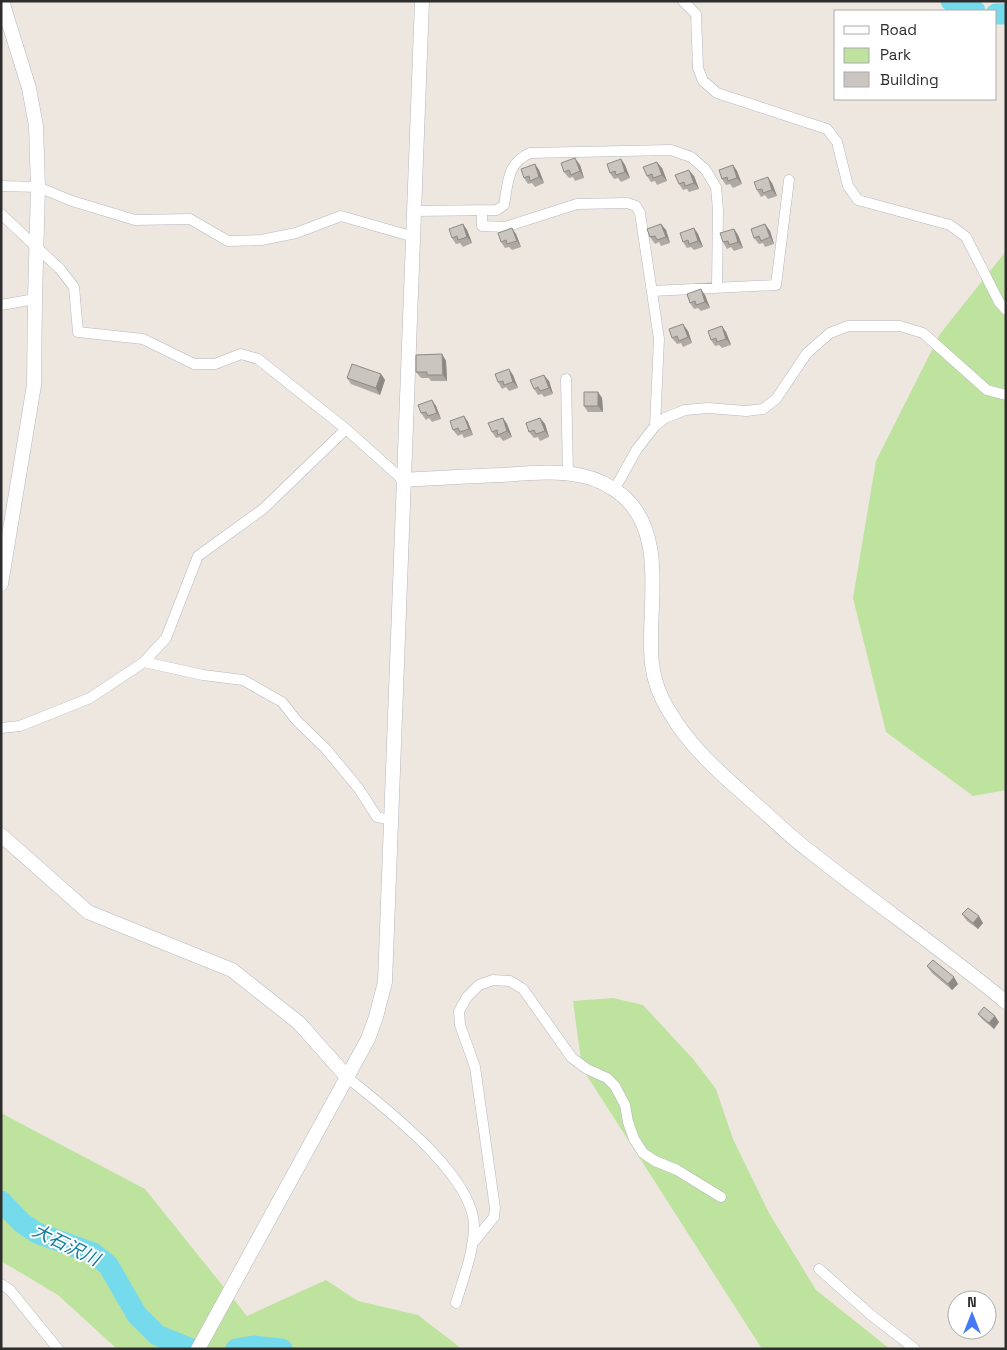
<svg xmlns="http://www.w3.org/2000/svg" width="1007" height="1350" font-family="'Space Grotesk','Noto Sans JP',sans-serif">
<style>
.green{fill:#bde39e}
.lines{fill:none;stroke-linecap:round;stroke-linejoin:round}
.river{stroke:#76daed;stroke-width:21}
.minor-casing{stroke:#b4b7c0;stroke-width:11}
.tertiary-casing{stroke:#b4b7c0;stroke-width:15}
.minor{stroke:#fff;stroke-width:10}
.tertiary{stroke:#fff;stroke-width:14}
.wall{fill:#aea9a4}
.shaded-wall{fill:#8d8a86}
.building{fill:#cac5bf;stroke:#8d8a86}
.labels{text-anchor:middle;stroke-width:4;stroke-linejoin:round;paint-order:stroke}
.water-label{font-size:18px;font-style:italic;fill:#107d9f;stroke:#fff}
</style>
<rect width="100%" height="100%" fill="#eee7e0"/>
<path class="green" d="M 1006,251 L 1006,790 L 973,796 L 886,732 L 853,598 L 876,461 L 940,334 Z
M 613,998 L 643,1005 L 693,1059 L 716,1089 L 733,1139 L 769,1213 L 816,1290 L 890,1349 L 762,1349 L 582,1068 L 573,1001 Z
M 1,1113 L 145,1189 L 247,1316 L 326,1280 L 358,1301 L 418,1315 L 462,1349 L 117,1349 L 58,1295 L 1,1261 Z"/>
<g class="lines">
<path class="river" d="M 951,1 L 975,11
M 996,14 L 1006,14
M 1,1201 L 22,1223 L 37,1233 L 93,1253 L 108,1265 L 137,1315 L 157,1335 L 191,1349
M 236,1349 L 253,1346 L 282,1349"/>
<defs>
<path id="minor" d="M 683,1 L 696,14 L 698,68 L 703,81 L 717,93 L 827,129 L 837,142 L 848,186 L 858,200 L 950,225 L 966,237 L 999,302 L 1006,310
M 1,186 L 38,187 L 72,201 L 135,220 L 190,219 L 228,241 L 261,240 L 296,233 L 341,216 L 414,237
M 415,211 L 497,210 L 504,205 C 508,183 507,163 530,153 L 671,150 L 691,157 L 705,169 L 716,187 L 718,210 L 717,287
M 482,211 L 482,226 L 505,227 L 577,204 L 627,203 L 636,206 L 640,213 L 659,339 L 655,426
M 1,214 L 60,269 L 74,287 L 78,332 L 143,339 L 194,364 L 215,364 L 241,354 L 258,359 L 346,429 L 403,480
M 652,291 L 776,285 L 789,180
M 1,305 L 35,299
M 566,379 L 568,474
M 614,490 L 637,449 L 655,426 L 665,418 L 685,410 L 708,408 L 746,411 L 763,409 L 776,399 L 807,353 L 830,333 L 848,326 L 900,326 L 923,333 L 987,390 L 1006,395
M 144,662 L 203,675 L 243,680 L 282,702 L 297,721 L 326,749 L 359,789 L 377,817 L 390,820
M 1,728 L 20,726 L 90,698 L 144,662 L 166,638 L 198,556 L 263,509 L 346,429
M 348,1078 C 385,1108 477,1178 474,1229 C 473,1254 463,1279 456,1303
M 472,1244 L 494,1217 L 495,1208 L 475,1067 L 460,1025 L 459,1011 L 467,997 L 479,985 L 493,980 L 510,981 L 523,989 L 572,1058 L 587,1069 L 607,1078 L 615,1086 L 625,1105 L 628,1122 L 634,1139 L 643,1153 L 655,1161 L 677,1170 L 721,1197
M 819,1269 L 871,1315 L 915,1349
M 1,1284 L 10,1290 L 58,1349"/>
<path id="tertiary" d="M 403,480 C 436,478 469,476 502,475 C 529,473 557,470 583,476 C 598,479 612,487 623,496 C 669,536 646,611 652,664 C 654,680 660,697 669,711 C 692,751 727,779 761,809 C 778,824 794,840 812,853 C 876,904 943,950 1006,1002
M 1,584 L 34,385 L 35,299 L 38,187 L 36,126 L 29,88 L 2,1
M 1,835 L 88,912 L 232,970 L 299,1023 L 348,1078
M 198,1349 L 368,1039 L 376,1017 L 385,982 L 422,1"/>
</defs>
<use href="#minor" class="minor-casing"/>
<use href="#tertiary" class="tertiary-casing"/>
<use href="#minor" class="minor"/>
<use href="#tertiary" class="tertiary"/>
</g>
<path class="wall" d="M 621,159 L 625,165 L 630,178 L 621,182 L 618,178 L 614,179 L 610,173 Z
M 535,164 L 539,170 L 544,183 L 535,187 L 532,183 L 528,184 L 524,178 Z
M 580,165 L 584,178 L 575,181 L 573,177 L 569,178 L 564,172 Z
M 733,165 L 737,171 L 742,184 L 733,188 L 730,184 L 726,185 L 722,179 Z
M 662,168 L 667,181 L 657,185 L 655,181 L 651,182 L 647,176 Z
M 694,176 L 699,189 L 689,192 L 687,189 L 683,190 L 679,184 Z
M 772,183 L 777,196 L 768,199 L 765,195 L 761,197 L 757,190 Z
M 463,224 L 467,230 L 472,243 L 463,247 L 460,243 L 456,244 L 452,238 Z
M 661,224 L 666,230 L 670,243 L 661,246 L 659,242 L 655,244 L 650,237 Z
M 765,224 L 770,231 L 774,244 L 765,247 L 763,243 L 759,244 L 754,238 Z
M 694,228 L 698,234 L 703,247 L 694,250 L 691,247 L 687,248 L 683,242 Z
M 734,229 L 738,235 L 743,248 L 734,251 L 731,247 L 727,249 L 723,242 Z
M 516,234 L 521,247 L 512,250 L 509,247 L 505,248 L 501,242 Z
M 705,295 L 710,308 L 701,311 L 698,308 L 694,309 L 690,303 Z
M 688,331 L 692,343 L 683,347 L 681,343 L 677,344 L 672,338 Z
M 726,332 L 731,345 L 722,348 L 719,345 L 715,346 L 711,340 Z
M 442,354 L 446,361 L 447,381 L 431,381 L 429,378 L 421,378 L 416,372 Z
M 381,374 L 385,380 L 380,395 L 351,384 L 347,378 Z
M 513,375 L 518,388 L 509,391 L 506,387 L 502,389 L 498,382 Z
M 549,381 L 553,394 L 544,397 L 542,394 L 538,395 L 534,389 Z
M 598,392 L 602,398 L 603,412 L 588,412 L 584,406 Z
M 436,406 L 441,419 L 432,422 L 429,418 L 426,420 L 421,413 Z
M 464,416 L 468,422 L 473,435 L 464,438 L 462,434 L 458,436 L 453,430 Z
M 503,418 L 507,424 L 512,437 L 503,441 L 500,437 L 496,438 L 492,432 Z
M 540,418 L 545,424 L 549,437 L 540,441 L 538,437 L 534,438 L 529,432 Z
M 962,914 L 983,923 L 978,929 L 967,921 Z
M 927,966 L 958,984 L 952,990 L 932,973 Z
M 978,1014 L 999,1022 L 994,1029 L 983,1020 Z"/>
<path class="shaded-wall" d="M 575,158 L 580,165 L 584,178 L 580,171 Z
M 621,159 L 625,165 L 630,178 L 625,172 Z
M 657,162 L 662,168 L 667,181 L 662,175 Z
M 535,164 L 539,170 L 544,183 L 539,177 Z
M 733,165 L 737,171 L 742,184 L 737,178 Z
M 689,170 L 694,176 L 699,189 L 694,183 Z
M 768,177 L 772,183 L 777,196 L 772,190 Z
M 463,224 L 467,230 L 472,243 L 467,237 Z
M 661,224 L 666,230 L 670,243 L 666,237 Z
M 765,224 L 770,231 L 774,244 L 770,237 Z
M 512,228 L 516,234 L 521,247 L 517,241 Z
M 694,228 L 698,234 L 703,247 L 698,241 Z
M 734,229 L 738,235 L 743,248 L 738,242 Z
M 701,289 L 705,295 L 710,308 L 705,302 Z
M 683,324 L 688,331 L 692,343 L 688,337 Z
M 722,326 L 726,332 L 731,345 L 726,339 Z
M 442,354 L 446,361 L 447,381 L 443,375 Z
M 509,369 L 513,375 L 518,388 L 513,382 Z
M 381,374 L 385,380 L 380,395 L 376,388 Z
M 544,375 L 549,381 L 553,394 L 549,388 Z
M 598,392 L 602,398 L 603,412 L 598,406 Z
M 432,400 L 436,406 L 441,419 L 437,413 Z
M 464,416 L 468,422 L 473,435 L 469,429 Z
M 503,418 L 507,424 L 512,437 L 507,431 Z
M 540,418 L 545,424 L 549,437 L 545,431 Z
M 979,916 L 983,923 L 978,929 L 973,923 Z
M 954,977 L 958,984 L 952,990 L 948,984 Z
M 995,1016 L 999,1022 L 994,1029 L 989,1023 Z"/>
<path class="building" d="M 575,158 L 580,171 L 571,175 L 569,170 L 564,172 L 561,163 Z
M 621,159 L 625,172 L 616,175 L 615,171 L 610,173 L 607,164 Z
M 657,162 L 662,175 L 653,178 L 652,174 L 647,176 L 643,167 Z
M 535,164 L 539,177 L 530,181 L 529,176 L 524,178 L 521,169 Z
M 733,165 L 737,178 L 728,181 L 727,177 L 722,179 L 719,170 Z
M 689,170 L 694,183 L 685,186 L 684,182 L 679,184 L 675,175 Z
M 768,177 L 772,190 L 763,193 L 762,189 L 757,190 L 754,182 Z
M 463,224 L 467,237 L 458,240 L 457,236 L 452,238 L 449,229 Z
M 661,224 L 666,237 L 657,240 L 655,236 L 650,237 L 647,229 Z
M 765,224 L 770,237 L 761,241 L 759,236 L 754,238 L 751,229 Z
M 512,228 L 517,241 L 507,244 L 506,240 L 501,242 L 498,233 Z
M 694,228 L 698,241 L 689,244 L 688,240 L 683,242 L 680,233 Z
M 734,229 L 738,242 L 729,245 L 728,241 L 723,242 L 720,233 Z
M 701,289 L 705,302 L 696,305 L 695,301 L 690,303 L 687,294 Z
M 683,324 L 688,337 L 679,341 L 677,336 L 672,338 L 669,329 Z
M 722,326 L 726,339 L 717,342 L 716,338 L 711,340 L 708,331 Z
M 442,354 L 443,375 L 427,375 L 427,372 L 416,372 L 416,355 Z
M 352,364 L 381,374 L 376,388 L 347,378 Z
M 509,369 L 513,382 L 504,385 L 503,381 L 498,382 L 495,374 Z
M 544,375 L 549,388 L 540,391 L 538,387 L 534,389 L 530,380 Z
M 584,392 L 598,392 L 598,406 L 584,406 Z
M 432,400 L 437,413 L 428,416 L 426,412 L 421,413 L 418,405 Z
M 464,416 L 469,429 L 460,432 L 458,428 L 453,430 L 450,421 Z
M 503,418 L 507,431 L 498,435 L 497,430 L 492,432 L 488,423 Z
M 540,418 L 545,431 L 536,434 L 534,430 L 529,432 L 526,423 Z
M 968,908 L 979,916 L 973,923 L 962,914 Z
M 933,960 L 954,977 L 948,984 L 927,966 Z
M 984,1007 L 995,1016 L 989,1023 L 978,1014 Z"/>
<g class="labels">
<g class="water-label">
<text transform="translate(66 1245) rotate(26)" y="6">大石沢川</text>
</g>
</g>
<rect width="1007" height="1350" fill="none" stroke="#2d2d2d" stroke-width="5"/>
<rect x="834" y="10" width="162" height="90" fill="#ffffff" stroke="#ababab"/>
<rect x="844" y="26" width="25" height="8" fill="#ffffff" stroke="#ababab"/>
<text x="880" y="35" font-size="15" fill="#2d2d2d">Road</text>
<rect x="844" y="48" width="25" height="15" fill="#bde39e" stroke="#ababab"/>
<text x="880" y="60" font-size="15" fill="#2d2d2d">Park</text>
<rect x="844" y="72" width="25" height="15" fill="#cac5bf" stroke="#ababab"/>
<text x="880" y="85" font-size="15" fill="#2d2d2d">Building</text>
<g transform="translate(972 1315)"><circle r="24" fill="#ffffff" stroke="#ababab"/>
<path d="M0-4L9 19L0 12L-9 19Z" fill="#4579f7"/>
<text y="-8" font-size="14" font-weight="bold" text-anchor="middle" fill="#2d2d2d">N</text>
</g>
</svg>
